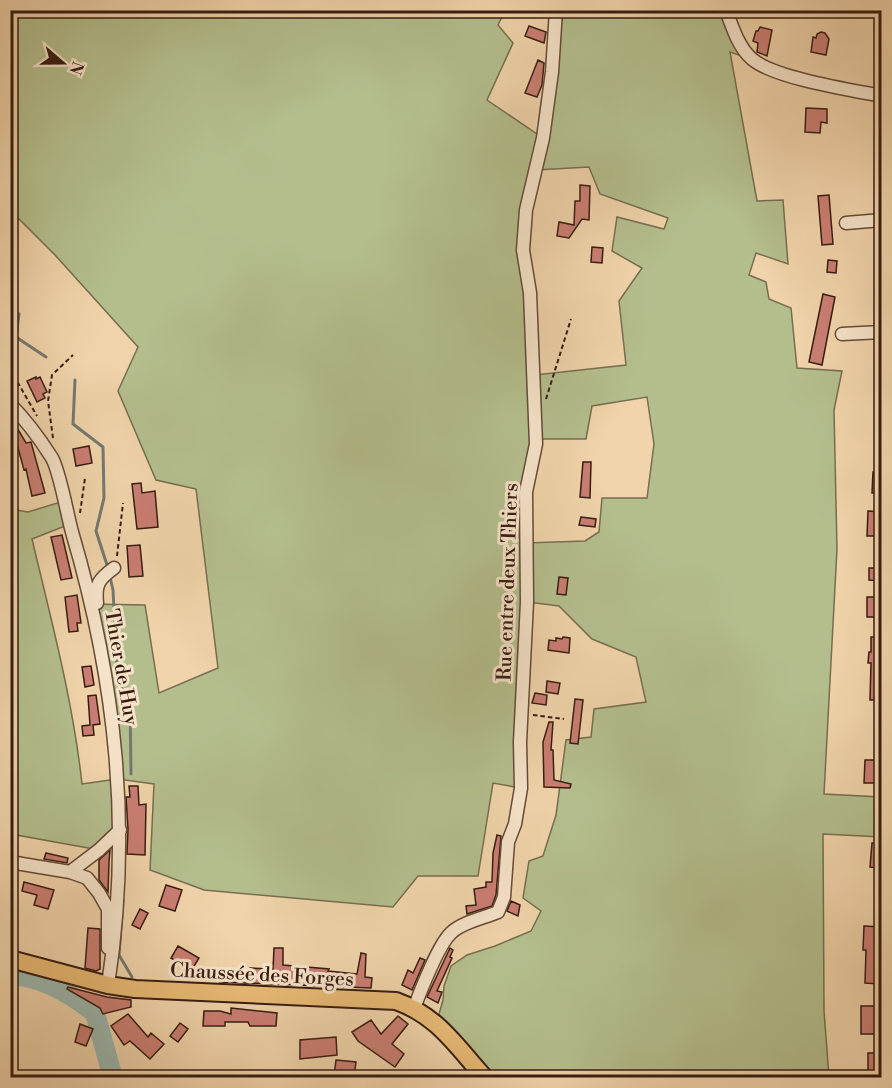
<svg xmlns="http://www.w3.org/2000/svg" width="892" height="1088" font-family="'Libre Bodoni',serif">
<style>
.green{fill:#b4be8d;stroke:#766e4f;stroke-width:1.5;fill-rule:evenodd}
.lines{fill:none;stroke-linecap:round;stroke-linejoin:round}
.stream{stroke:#737970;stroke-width:3}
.river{stroke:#9bb7af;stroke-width:20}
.building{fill:#ca7e73;stroke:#371d11;stroke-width:1.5}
.minor-casing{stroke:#654a37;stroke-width:15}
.major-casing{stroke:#371d11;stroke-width:20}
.path{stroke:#371d11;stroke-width:2;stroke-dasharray:4.5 3;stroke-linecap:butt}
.minor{stroke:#f5e2c8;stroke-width:12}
.major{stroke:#e8ba75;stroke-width:16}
.labels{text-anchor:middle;stroke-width:6;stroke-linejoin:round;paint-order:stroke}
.street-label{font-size:20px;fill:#371d11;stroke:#f5e2c8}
</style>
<rect width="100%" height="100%" fill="#f0d3aa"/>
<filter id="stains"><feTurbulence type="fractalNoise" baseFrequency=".00333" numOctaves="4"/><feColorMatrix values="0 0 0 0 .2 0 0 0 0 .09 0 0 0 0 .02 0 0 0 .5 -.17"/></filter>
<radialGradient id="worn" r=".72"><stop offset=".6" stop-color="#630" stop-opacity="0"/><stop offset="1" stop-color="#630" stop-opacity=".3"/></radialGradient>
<path class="green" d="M 11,11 L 505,11 L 498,25 L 513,43 L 487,100 L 543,138 L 556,11 L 726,11 L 751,59 L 730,52 L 757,201 L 783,200 L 788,264 L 756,253 L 749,275 L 766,282 L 769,299 L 791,308 L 797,368 L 842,371 L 834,410 L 837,549 L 824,794 L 881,797 L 882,837 L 823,834 L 824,1011 L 829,1077 L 493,1077 L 439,1014 L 443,1000 L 444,986 L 451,966 L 467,955 L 495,946 L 531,931 L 541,911 L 523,898 L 529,861 L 543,856 L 556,815 L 566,740 L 591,737 L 594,709 L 646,702 L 636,657 L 592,639 L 559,606 L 528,602 L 521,788 L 493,783 L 478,876 L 418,876 L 393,907 L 204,890 L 150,870 L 154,784 L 118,779 L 120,830 L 99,850 L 11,834 L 10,509 L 28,512 L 64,501 L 70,524 L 32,539 C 51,619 73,701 82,784 L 117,779 L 91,604 L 145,605 L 159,693 L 218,668 L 196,489 L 156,480 L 118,391 L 138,347 L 55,255 L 11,211 ZM 589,167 L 600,194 L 668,218 L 664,229 L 617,217 L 612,251 L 642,268 L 619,301 L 626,365 L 535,375 L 526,210 L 536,170 ZM 647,397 L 654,444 L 647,498 L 602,498 L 599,532 L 585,541 L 526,543 L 536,439 L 586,439 L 592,406 Z"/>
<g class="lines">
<path class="stream" d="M 10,307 L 19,314 L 16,337 L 46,357
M 75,380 L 73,424 L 103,447 L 104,498 L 96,531 L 108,568
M 110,577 L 113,590 L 118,685 L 130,697 L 131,774
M 123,900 L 119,955 L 132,977"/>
<path class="river" d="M 10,975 C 42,976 71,994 95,1013 L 113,1078"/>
</g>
<path class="building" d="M 529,26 L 546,32 L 544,43 L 525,36 Z
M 760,27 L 772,30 L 767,56 L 757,52 L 758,43 L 753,41 L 756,31 L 758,31 Z
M 821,32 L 825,33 L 829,39 L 826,55 L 811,52 L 813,37 L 816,38 L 817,34 Z
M 538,60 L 544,63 L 542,85 L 537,97 L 525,93 Z
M 806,108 L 827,109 L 827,123 L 821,122 L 820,133 L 805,132 Z
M 580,185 L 590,186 L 589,220 L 582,219 L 569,238 L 557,236 L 559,222 L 574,225 L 575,201 L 580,201 Z
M 829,195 L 833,244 L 822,245 L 818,196 Z
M 592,247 L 603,248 L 602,263 L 591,262 Z
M 828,260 L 837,261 L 836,273 L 827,272 Z
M 823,294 L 835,297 L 822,365 L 809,362 Z
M 36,377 L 36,379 L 40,377 L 47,392 L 43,394 L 45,398 L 37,402 L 27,381 Z
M 10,416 L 26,443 L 31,442 L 45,493 L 32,496 L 26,469 L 24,470 L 17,444 L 10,431 Z
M 89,446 L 92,463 L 76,466 L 73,449 Z
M 583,462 L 591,462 L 590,498 L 580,497 Z
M 873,472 L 882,472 L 882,493 L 872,493 Z
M 141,483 L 142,493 L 155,491 L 158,527 L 137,529 L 132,484 Z
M 868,511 L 882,512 L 882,530 L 878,530 L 878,536 L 867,536 Z
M 511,513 L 518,513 L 518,538 L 509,538 Z
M 581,517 L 596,519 L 595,527 L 579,525 Z
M 62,535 L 72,578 L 61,580 L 51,537 Z
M 140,545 L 143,576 L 129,577 L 127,546 Z
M 869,568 L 882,568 L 882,581 L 869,580 Z
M 559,577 L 568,578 L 566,595 L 557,594 Z
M 77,595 L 81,623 L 77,623 L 78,631 L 69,632 L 65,597 Z
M 867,597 L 879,597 L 879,617 L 867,617 Z
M 563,637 L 570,638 L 569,653 L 548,650 L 549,640 L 556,641 L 556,638 L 562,639 Z
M 871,637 L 882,637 L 882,700 L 870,700 L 871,663 L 868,663 L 869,652 L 871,652 Z
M 91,666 L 94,685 L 85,687 L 82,667 Z
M 547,681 L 560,683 L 558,694 L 546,692 Z
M 535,693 L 547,695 L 546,705 L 532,703 Z
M 96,695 L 100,724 L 93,725 L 94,735 L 83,736 L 82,726 L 90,725 L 88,696 Z
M 575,699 L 583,700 L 578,744 L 570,743 Z
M 549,722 L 553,722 L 551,750 L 553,750 L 554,780 L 571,784 L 570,788 L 544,787 L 543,742 Z
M 865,760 L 877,760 L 877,764 L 882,764 L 882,773 L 878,773 L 878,783 L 864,783 Z
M 129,786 L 138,786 L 139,805 L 146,804 L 145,855 L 127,854 L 128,829 L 126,797 L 130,797 Z
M 497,835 L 501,836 L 496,895 L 492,906 L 467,914 L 466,906 L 476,905 L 474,889 L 486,887 L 486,882 L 492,882 L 493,853 Z
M 872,843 L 882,843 L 882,868 L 870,867 Z
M 110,850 L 109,862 L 108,892 L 99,880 L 99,860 Z
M 46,853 L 68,858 L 67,863 L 44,859 Z
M 24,882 L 54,890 L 48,909 L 34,905 L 37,895 L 22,891 Z
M 166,885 L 182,890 L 175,911 L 159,906 Z
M 511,901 L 520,905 L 518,916 L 507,911 Z
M 140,909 L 148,913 L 140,929 L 132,925 Z
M 864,926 L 882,927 L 880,984 L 865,983 L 866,950 L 863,950 Z
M 88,928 L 100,929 L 100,969 L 96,971 L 85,968 Z
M 178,946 L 199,958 L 191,971 L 171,958 Z
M 274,948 L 283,948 L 283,965 L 329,969 L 328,971 L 357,974 L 361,953 L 366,954 L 365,977 L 372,978 L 371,988 L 220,982 L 220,969 L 230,970 L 230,974 L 250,975 L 250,968 L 273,969 Z
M 450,948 L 453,950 L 450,957 L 452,958 L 437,991 L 442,992 L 438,1003 L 427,997 Z
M 420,958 L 425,960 L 412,990 L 402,985 L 408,970 L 413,973 Z
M 68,987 L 107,997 L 131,1000 L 131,1007 L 103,1014 L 100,1008 L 67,989 Z
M 861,1006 L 878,1006 L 878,1025 L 882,1025 L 882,1034 L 861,1034 Z
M 231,1008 L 277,1013 L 276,1026 L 250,1026 L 248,1022 L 225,1022 L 225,1026 L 203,1026 L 204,1011 L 220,1011 L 231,1014 Z
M 128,1014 L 148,1037 L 151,1033 L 164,1044 L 150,1059 L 130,1041 L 124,1045 L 111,1026 Z
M 398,1016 L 408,1024 L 392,1044 L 404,1054 L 395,1067 L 358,1041 L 352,1032 L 371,1020 L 381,1034 Z
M 180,1023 L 188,1029 L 178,1042 L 170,1036 Z
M 80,1024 L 93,1029 L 86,1046 L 75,1042 Z
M 336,1037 L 337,1055 L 300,1059 L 300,1040 Z
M 868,1053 L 882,1053 L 882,1073 L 868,1072 Z
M 336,1060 L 356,1062 L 354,1077 L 334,1075 Z"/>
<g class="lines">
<defs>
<path id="minor" d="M 726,10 C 732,27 739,48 752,59 C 774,78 851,90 882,96
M 846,223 L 882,220
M 842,334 L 882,332
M 10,404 C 26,420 40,439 52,458 C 60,472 67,514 72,532 C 116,682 132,830 108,985
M 97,603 C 95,584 99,579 114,568
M 10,862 L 70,872 L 87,878 L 99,893 L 108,909 L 108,948
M 70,872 L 99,850 L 120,830
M 414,1008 C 421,990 438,945 451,933 C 462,922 484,918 498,912 L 504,897 L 508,842 L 515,824 L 521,788 L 520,742 L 527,602 L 526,492 L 536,444 L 530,293 L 523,250 L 526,210 L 543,138 L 552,72 L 556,10"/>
<path id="major" d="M 10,959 L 108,985 L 135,989 L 396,1001 C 438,1016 456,1046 485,1078"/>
</defs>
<use href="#minor" class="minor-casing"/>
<use href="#major" class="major-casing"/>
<path class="path" d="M 10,369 L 37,416
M 546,399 L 571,319
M 53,438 L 48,401 L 52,375 L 73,355
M 80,513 L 85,478
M 117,556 L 123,503
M 533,715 L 564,719"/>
<use href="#minor" class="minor"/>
<use href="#major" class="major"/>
</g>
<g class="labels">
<g class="street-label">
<text transform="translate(507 582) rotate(-88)" y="7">Rue entre deux Thiers</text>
<text transform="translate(122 667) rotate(80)" y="7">Thier de Huy</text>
<text transform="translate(262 974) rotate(3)" y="7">Chaussée des Forges</text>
</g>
</g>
<rect width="892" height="1088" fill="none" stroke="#f0d3aa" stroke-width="36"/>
<rect x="12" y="12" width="868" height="1064" fill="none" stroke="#371d11" stroke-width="3"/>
<rect x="18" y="18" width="856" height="1052" fill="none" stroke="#371d11" stroke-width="1.5"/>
<g transform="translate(63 63) rotate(110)" stroke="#f5e2c8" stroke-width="4.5" paint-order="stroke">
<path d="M0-4.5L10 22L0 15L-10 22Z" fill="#371d11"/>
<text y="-9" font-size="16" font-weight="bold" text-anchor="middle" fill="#371d11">N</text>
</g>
<rect width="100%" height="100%" filter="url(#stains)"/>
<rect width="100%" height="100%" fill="url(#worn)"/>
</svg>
